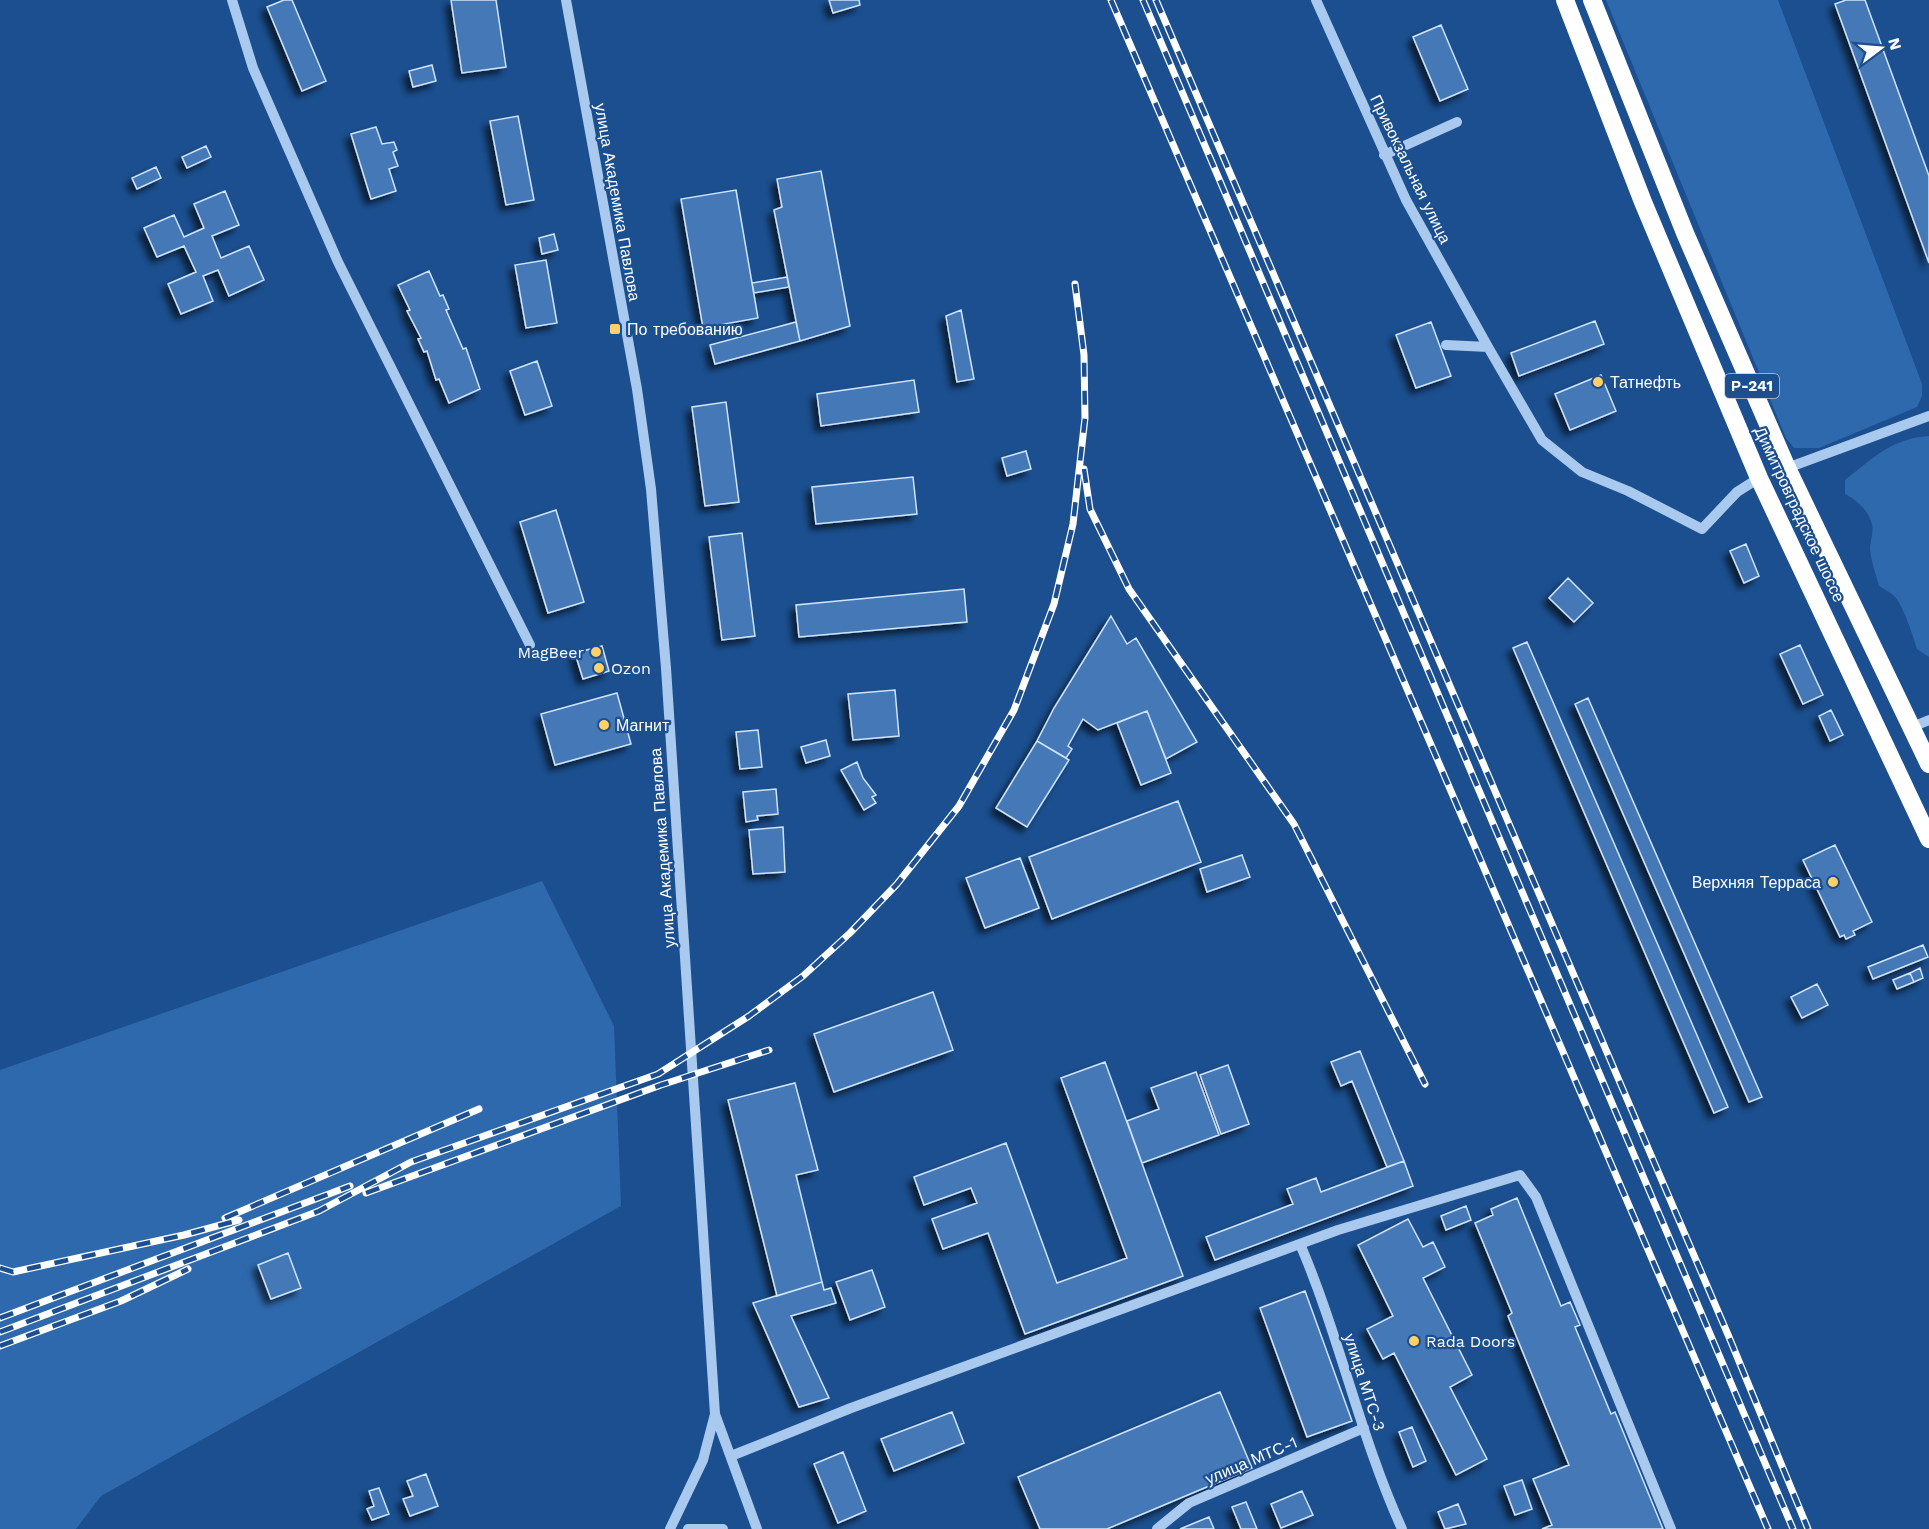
<svg xmlns="http://www.w3.org/2000/svg" width="1929" height="1529" font-family="'Work Sans',sans-serif">
<style>
.green{fill:#2e69ad}
.building{fill:#4478b7;stroke:#cfe3fa;stroke-width:1.5;filter:url(#shadow)}
.lines{fill:none;stroke-linecap:round;stroke-linejoin:round}
.minor{stroke:#a9c9ee;stroke-width:10}
.highway{stroke:#fff;stroke-width:18}
.rail-casing{stroke:#fff;stroke-width:7}
.rail{stroke:#1b4f8f;stroke-width:4.5;stroke-dasharray:14;stroke-linecap:butt}
.poi-dot{fill:#ffd166;stroke:#1b4f8f;stroke-width:2}
.labels{text-anchor:middle;stroke-width:4.5;stroke-linejoin:round;paint-order:stroke}
.shield{fill:#1b4f8f;stroke:#bbcadd;stroke-width:1.5}
.shield-label{font-size:15px;font-weight:bold;fill:#fff}
.street-label{font-size:16px;fill:#fff;stroke:#1b4f8f}
.poi-label{font-size:16px;fill:#fff;stroke:#1b4f8f;text-anchor:start}
</style>
<defs>
<filter id="shadow"><feDropShadow dx="-5.5" dy="5.5" stdDeviation="3" flood-color="#0009"/></filter>
</defs>
<rect width="100%" height="100%" fill="#1b4f8f"/>
<path class="green" d="M 1606,0 L 1778,0 L 1922,384 L 1922,396 L 1917,407 L 1819,448 L 1794,448 L 1786,438 Z
M 1929,436 L 1929,657 L 1917,649 C 1913,635 1904,609 1896,598 C 1892,593 1884,589 1879,586 C 1876,574 1871,562 1870,549 C 1870,541 1874,533 1872,525 C 1870,512 1857,500 1845,494 L 1845,480 C 1873,458 1893,438 1929,436 Z
M 542,881 L 614,1026 L 621,1206 L 101,1496 L 76,1529 L 0,1529 L 0,1070 Z"/>
<path class="building" d="M 284,0 L 292,0 L 326,81 L 302,91 L 267,7 Z
M 451,0 L 496,0 L 506,67 L 462,73 Z
M 829,0 L 859,0 L 860,5 L 833,13 Z
M 1846,0 L 1865,0 L 1929,176 L 1929,263 L 1835,4 Z
M 1441,25 L 1468,89 L 1440,101 L 1413,37 Z
M 432,65 L 436,81 L 413,87 L 409,71 Z
M 518,116 L 534,200 L 506,205 L 490,121 Z
M 376,127 L 382,144 L 394,142 L 397,150 L 393,152 L 398,166 L 389,169 L 396,191 L 371,199 L 351,134 Z
M 206,146 L 211,157 L 187,168 L 182,157 Z
M 156,167 L 161,178 L 137,189 L 132,178 Z
M 821,171 L 850,326 L 800,341 L 774,210 L 782,207 L 777,179 Z
M 736,190 L 758,318 L 703,328 L 681,199 Z
M 225,191 L 239,225 L 212,236 L 221,258 L 249,246 L 264,280 L 229,296 L 218,270 L 203,276 L 213,301 L 181,314 L 168,284 L 196,272 L 184,246 L 157,257 L 144,228 L 174,215 L 184,237 L 204,228 L 194,204 Z
M 554,234 L 558,250 L 542,254 L 539,238 Z
M 546,260 L 557,323 L 526,328 L 515,265 Z
M 429,271 L 440,296 L 443,295 L 449,309 L 446,310 L 463,349 L 466,348 L 480,389 L 449,403 L 439,379 L 436,380 L 427,351 L 424,352 L 418,339 L 421,338 L 407,311 L 410,310 L 398,285 Z
M 787,277 L 789,287 L 754,293 L 752,283 Z
M 961,310 L 974,379 L 957,382 L 946,316 Z
M 1595,321 L 1604,344 L 1519,376 L 1511,353 Z
M 796,322 L 800,341 L 715,364 L 710,345 Z
M 1431,322 L 1451,376 L 1416,388 L 1396,335 Z
M 537,361 L 552,406 L 525,415 L 510,371 Z
M 1601,375 L 1616,411 L 1570,430 L 1555,394 Z
M 914,380 L 919,412 L 821,426 L 817,394 Z
M 726,402 L 739,502 L 705,506 L 692,407 Z
M 1026,451 L 1031,469 L 1007,476 L 1002,458 Z
M 913,477 L 917,514 L 816,524 L 812,487 Z
M 556,510 L 584,602 L 548,613 L 520,522 Z
M 742,533 L 755,636 L 722,640 L 709,537 Z
M 1746,544 L 1759,576 L 1744,583 L 1730,551 Z
M 1568,578 L 1593,603 L 1574,622 L 1549,598 Z
M 964,589 L 967,622 L 799,637 L 796,605 Z
M 1111,616 L 1127,644 L 1136,638 L 1197,742 L 1166,759 L 1147,711 L 1098,730 L 1083,719 L 1068,746 L 1072,749 L 1066,758 L 1037,741 L 1054,708 Z
M 1527,642 L 1728,1107 L 1714,1113 L 1513,648 Z
M 1800,645 L 1823,695 L 1803,704 L 1780,654 Z
M 602,646 L 609,671 L 583,679 L 575,653 Z
M 895,690 L 899,736 L 853,740 L 848,694 Z
M 617,693 L 631,744 L 555,765 L 541,714 Z
M 1588,698 L 1762,1097 L 1749,1102 L 1575,704 Z
M 1831,710 L 1843,735 L 1830,741 L 1819,716 Z
M 1147,711 L 1171,773 L 1141,785 L 1117,723 Z
M 758,730 L 762,767 L 740,769 L 736,732 Z
M 826,740 L 830,756 L 806,763 L 801,747 Z
M 1037,741 L 1069,760 L 1027,827 L 996,808 Z
M 857,762 L 863,778 L 876,795 L 872,797 L 876,803 L 864,810 L 841,770 Z
M 776,789 L 778,814 L 757,816 L 758,820 L 746,822 L 743,792 Z
M 1178,801 L 1201,862 L 1052,919 L 1029,857 Z
M 783,827 L 785,872 L 753,874 L 749,830 Z
M 1835,845 L 1872,922 L 1853,931 L 1855,935 L 1846,939 L 1844,935 L 1840,937 L 1803,860 Z
M 1242,855 L 1250,877 L 1207,892 L 1200,869 Z
M 1020,858 L 1039,908 L 985,928 L 966,878 Z
M 1923,945 L 1928,957 L 1873,979 L 1868,967 Z
M 1920,968 L 1923,978 L 1914,982 L 1910,973 Z
M 1910,973 L 1914,982 L 1897,989 L 1893,980 Z
M 1817,984 L 1828,1005 L 1802,1018 L 1791,997 Z
M 933,992 L 953,1050 L 834,1092 L 814,1034 Z
M 1360,1051 L 1404,1161 L 1387,1167 L 1352,1081 L 1341,1086 L 1331,1062 Z
M 1105,1062 L 1183,1276 L 1025,1334 L 988,1233 L 943,1249 L 932,1219 L 977,1203 L 971,1188 L 924,1205 L 914,1177 L 1006,1143 L 1057,1283 L 1127,1258 L 1061,1078 Z
M 1228,1065 L 1249,1124 L 1221,1134 L 1200,1075 Z
M 1196,1072 L 1219,1135 L 1142,1163 L 1127,1121 L 1159,1109 L 1151,1088 Z
M 795,1083 L 818,1170 L 796,1175 L 822,1282 L 777,1296 L 728,1100 Z
M 1404,1161 L 1413,1186 L 1215,1260 L 1206,1237 L 1293,1204 L 1287,1189 L 1316,1178 L 1321,1192 Z
M 1517,1198 L 1561,1306 L 1570,1302 L 1580,1325 L 1575,1327 L 1611,1414 L 1615,1412 L 1663,1529 L 1542,1529 L 1552,1525 L 1533,1479 L 1569,1465 L 1508,1316 L 1512,1313 L 1475,1223 L 1493,1215 L 1491,1209 Z
M 1466,1206 L 1471,1220 L 1446,1230 L 1441,1216 Z
M 1408,1219 L 1423,1247 L 1433,1242 L 1445,1267 L 1423,1278 L 1472,1375 L 1450,1387 L 1487,1459 L 1456,1475 L 1394,1353 L 1383,1359 L 1367,1329 L 1393,1316 L 1358,1245 Z
M 288,1253 L 301,1288 L 271,1299 L 258,1265 Z
M 872,1270 L 885,1307 L 850,1320 L 836,1282 Z
M 822,1282 L 824,1290 L 831,1288 L 836,1303 L 791,1316 L 829,1398 L 799,1407 L 753,1303 Z
M 1305,1291 L 1352,1421 L 1307,1437 L 1260,1308 Z
M 1220,1392 L 1252,1468 L 1107,1529 L 1040,1529 L 1018,1477 Z
M 952,1412 L 964,1443 L 894,1471 L 881,1439 Z
M 1412,1427 L 1426,1461 L 1413,1467 L 1399,1432 Z
M 843,1452 L 866,1511 L 838,1523 L 814,1464 Z
M 426,1474 L 438,1506 L 410,1516 L 403,1499 L 413,1496 L 407,1481 Z
M 1522,1480 L 1532,1509 L 1515,1515 L 1504,1486 Z
M 379,1488 L 389,1514 L 372,1520 L 367,1509 L 374,1506 L 369,1491 Z
M 1302,1491 L 1313,1515 L 1281,1528 L 1271,1504 Z
M 1246,1502 L 1257,1529 L 1241,1529 L 1232,1507 Z
M 1458,1504 L 1466,1524 L 1445,1529 L 1438,1512 Z
M 1209,1517 L 1214,1529 L 1180,1529 Z"/>
<g class="lines">
<path class="minor" d="M 232,0 L 253,68 L 338,262 L 530,645
M 566,0 L 637,389 L 651,489 L 666,668 L 715,1414 L 703,1460 L 670,1529
M 1316,0 L 1406,200 L 1488,347
M 1384,155 L 1457,122
M 1446,345 L 1488,347 L 1542,440 L 1582,472 L 1628,491 L 1702,529 L 1737,492 L 1759,478
M 1787,468 L 1929,416
M 1912,727 L 1929,720
M 1300,1244 C 1340,1337 1360,1437 1402,1529
M 715,1414 L 757,1529
M 731,1456 L 851,1408 L 1338,1230 L 1520,1175 L 1536,1197 L 1671,1529
M 688,1529 L 723,1529
M 1157,1529 L 1189,1503 L 1364,1428"/>
<path class="highway" d="M 1565,0 L 1643,202 L 1759,478 L 1929,839
M 1592,0 L 1685,233 L 1787,468 L 1929,764"/>
<defs>
<path id="rail" d="M 1111,0 L 1768,1529
M 1143,0 L 1793,1529
M 1156,0 L 1729,1337 L 1808,1529
M 1084,469 L 1090,509 L 1129,589 L 1294,824 L 1425,1084
M 366,1193 L 661,1085 L 769,1050
M 225,1218 L 479,1109
M 0,1268 L 13,1272 L 184,1235 L 239,1220
M 0,1318 L 350,1186
M 0,1332 L 319,1211 L 411,1162 L 658,1074 L 749,1016 L 803,976 L 850,933 L 897,884 L 959,806 L 1014,710 L 1054,604 L 1073,524 L 1085,418 L 1084,355 L 1075,284
M 0,1346 L 121,1301 L 188,1269"/>
</defs>
<use href="#rail" class="rail-casing"/>
<use href="#rail" class="rail"/>
</g>
<g class="poi-dot">
<rect x="609" y="323" width="12" height="12" rx="3"/>
<circle cx="1598" cy="382" r="6"/>
<circle cx="596" cy="652" r="6"/>
<circle cx="599" cy="668" r="6"/>
<circle cx="604" cy="725" r="6"/>
<circle cx="1833" cy="882" r="6"/>
<circle cx="1414" cy="1341" r="6"/>
</g>
<g class="labels">
<rect class="shield" x="1725" y="374" width="54" height="24" rx="4.5"/>
<g class="shield-label">
<text x="1752" y="391">Р-241</text>
</g>
<g class="street-label">
<text transform="translate(1411 169) rotate(64)" y="6">Привокзальная улица</text>
<text transform="translate(618 202) rotate(80)" y="6">улица Академика Павлова</text>
<text transform="translate(1800 514) rotate(65)" y="6">Димитровградское шоссе</text>
<text transform="translate(662 848) rotate(-94)" y="6">улица Академика Павлова</text>
<text transform="translate(1365 1382) rotate(72)" y="6">улица МТС-3</text>
<text transform="translate(1251 1460) rotate(-23)" y="6">улица МТС-1</text>
</g>
<g class="poi-label">
<text x="627" y="335">По требованию</text>
<text x="1610" y="388">Татнефть</text>
<text x="584" y="658" text-anchor="end">MagBeer</text>
<text x="611" y="674">Ozon</text>
<text x="616" y="731">Магнит</text>
<text x="1821" y="888" text-anchor="end">Верхняя Терраса</text>
<text x="1426" y="1347">Rada Doors</text>
</g>
</g>
<g transform="translate(1881 48) rotate(74)" stroke="#1b4f8f" stroke-width="4.5" paint-order="stroke">
<path d="M0-4.5L10 22L0 15L-10 22Z" fill="#ffffff"/>
<text y="-9" font-size="16" font-weight="bold" text-anchor="middle" fill="#ffffff">N</text>
</g>
</svg>
